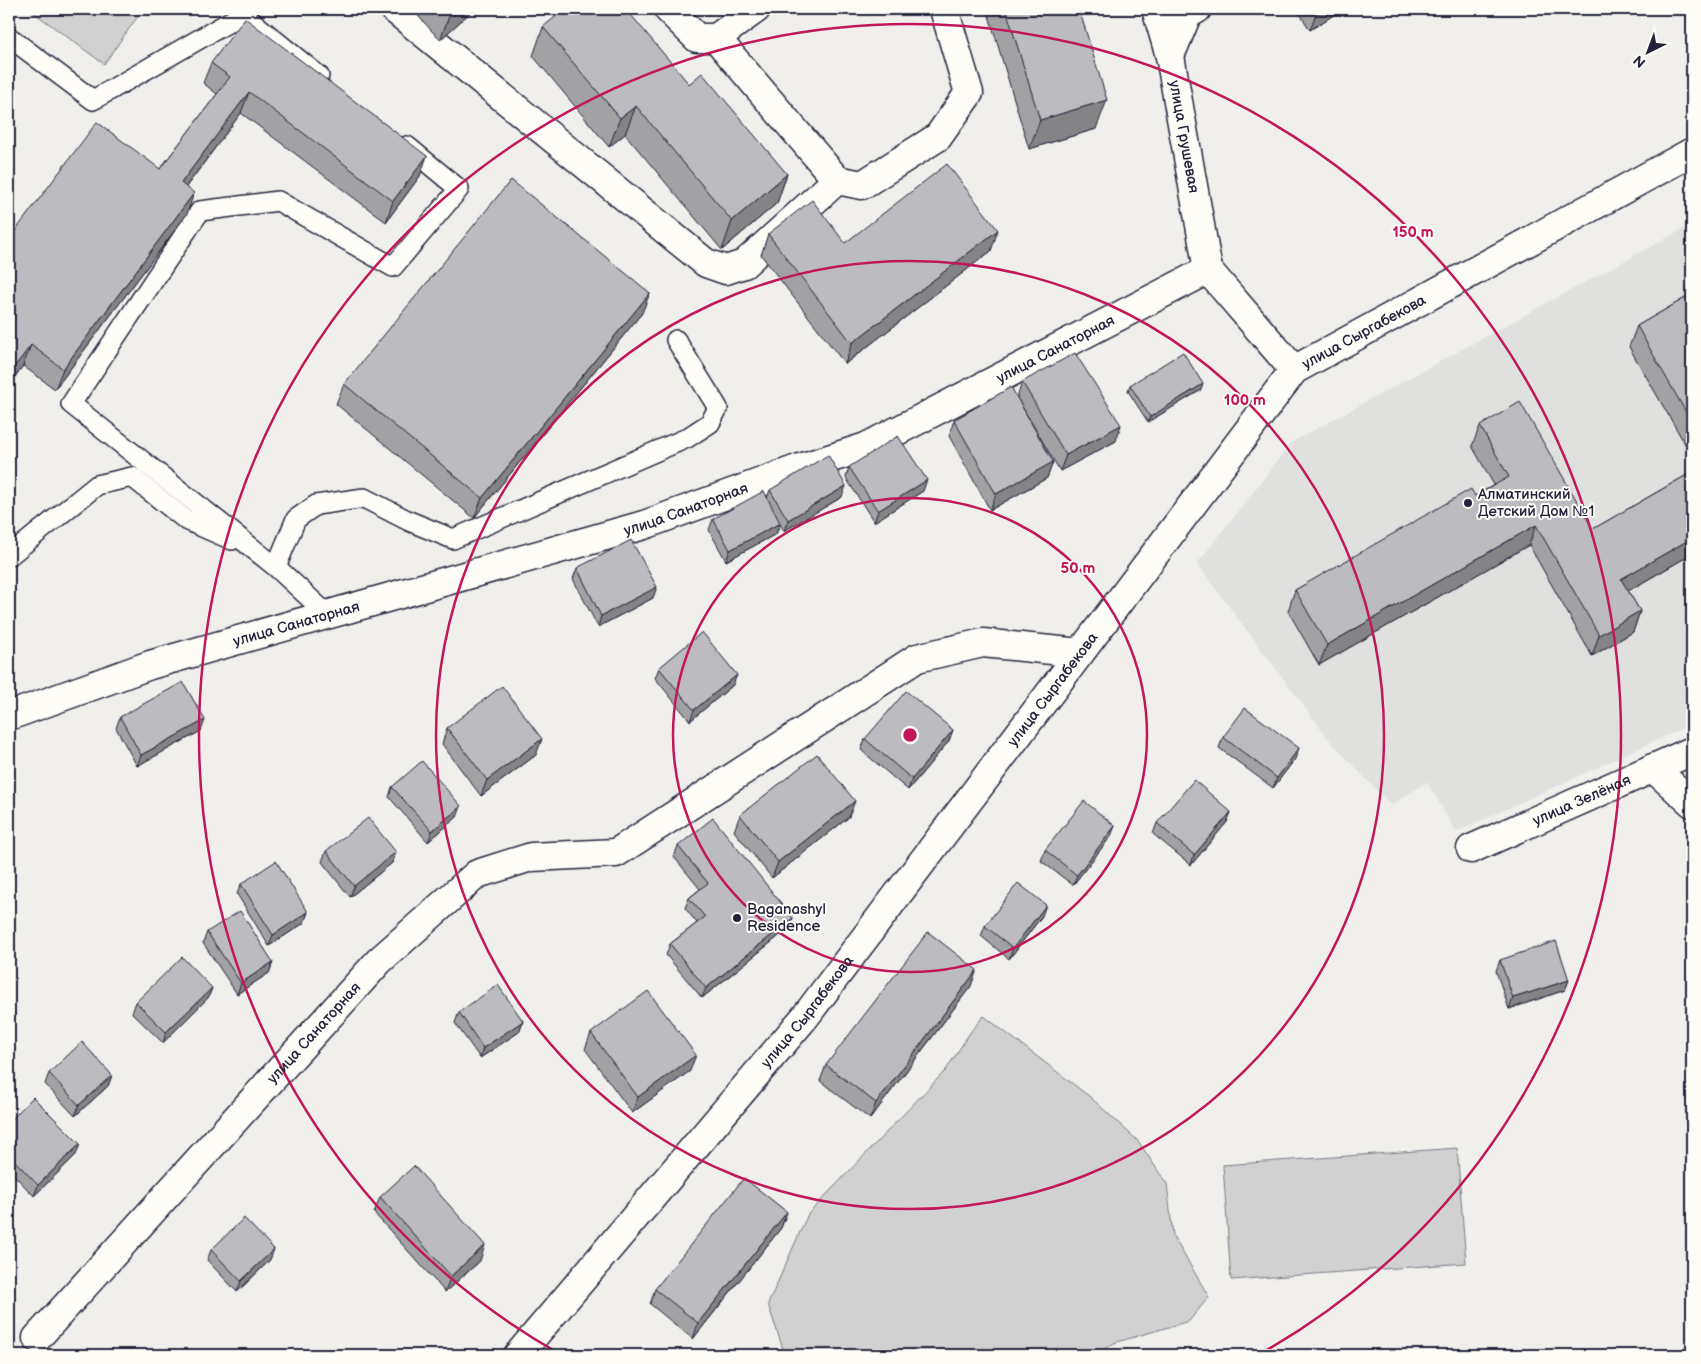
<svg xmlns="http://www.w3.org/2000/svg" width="1701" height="1364" font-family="'Balsamiq Sans',sans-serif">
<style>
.built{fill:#e0e0df}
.green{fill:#d2d1d1;stroke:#7a7a86}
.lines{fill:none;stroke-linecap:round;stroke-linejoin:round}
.service-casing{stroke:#22223b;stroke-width:22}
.minor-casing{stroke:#22223b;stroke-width:31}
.tertiary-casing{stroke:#22223b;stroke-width:31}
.service{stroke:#fdfcf7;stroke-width:19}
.minor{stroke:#fdfcf7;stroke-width:28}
.tertiary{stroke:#fdfcf7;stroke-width:28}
.wall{fill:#a2a2a5;stroke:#22223b}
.shaded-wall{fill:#848486;stroke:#22223b}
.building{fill:#bcbcc0;stroke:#22223b}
.ring{fill:none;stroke:#c2185b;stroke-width:2.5}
.poi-dot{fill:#22223b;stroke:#fdfcf7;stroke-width:2}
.labels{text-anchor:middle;stroke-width:4;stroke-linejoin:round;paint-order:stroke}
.street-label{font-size:15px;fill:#22223b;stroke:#fdfcf7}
.poi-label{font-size:15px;fill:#22223b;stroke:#fdfcf7;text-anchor:start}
.centre{fill:#c2185b;stroke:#fdfcf7;stroke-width:2.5}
.ring-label{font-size:15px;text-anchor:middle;font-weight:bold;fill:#c2185b;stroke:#fdfcf7;stroke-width:4;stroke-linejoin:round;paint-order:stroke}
</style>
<rect width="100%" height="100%" fill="#f0efec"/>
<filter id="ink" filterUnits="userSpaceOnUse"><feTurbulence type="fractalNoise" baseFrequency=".02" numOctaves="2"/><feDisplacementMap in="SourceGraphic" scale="10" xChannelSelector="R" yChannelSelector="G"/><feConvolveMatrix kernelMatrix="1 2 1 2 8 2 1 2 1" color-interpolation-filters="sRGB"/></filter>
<g filter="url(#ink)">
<path class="built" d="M 1692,224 L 1692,724 L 1456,832 L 1427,782 L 1391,805 L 1331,742 L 1197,564 L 1292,442 Z"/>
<path class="green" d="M 29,9 L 143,9 L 104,64 Z
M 984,1016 L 1090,1097 L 1138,1141 L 1167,1184 L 1173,1236 L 1209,1297 L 1189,1321 L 1114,1343 L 1095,1355 L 785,1355 L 768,1304 L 808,1214 L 946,1070 L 971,1031 Z
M 1457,1148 L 1466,1263 L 1231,1280 L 1223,1165 Z"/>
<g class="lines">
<defs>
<path id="service" d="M 9,37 L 93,100 L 243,14 L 319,76
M 9,556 L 97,485 L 132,477 L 186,520 L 232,540
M 276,567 L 296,519 L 316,505 L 364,498 L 409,521 L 453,539 L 687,438 L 710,423 L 718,408 L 676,340
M 328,615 L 276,567 L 71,404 L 200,211 L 278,201 L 393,267 L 459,189 L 407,146"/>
<g id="minor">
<path d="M 394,9 L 706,263 L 726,270 L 744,264 L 837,180"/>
<path d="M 668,9 L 697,38 L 716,38 L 756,9"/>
<path d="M 1156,9 L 1170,56"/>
<path id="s1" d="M 1197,9 L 1187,15 L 1170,56 L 1208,270"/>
<path d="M 716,38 L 837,180 L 862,185 L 938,137 L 969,93 L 944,9"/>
<path id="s2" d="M 9,716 L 150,665 L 644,525 L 800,468 L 866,447 L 1208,270 L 1294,370"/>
<path d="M 1653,768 L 1692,803"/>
<path id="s3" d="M 1471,849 L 1692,751"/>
<path id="s4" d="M 37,1338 L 379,961 L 477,874 L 531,857 L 616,853 L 917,658 L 983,643 L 1080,653"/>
</g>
<g id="tertiary">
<path id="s5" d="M 518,1355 L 805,1017 L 1294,370 L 1692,152"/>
</g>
</defs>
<use href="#service" class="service-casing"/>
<use href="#minor" class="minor-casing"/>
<use href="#tertiary" class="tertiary-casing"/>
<use href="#service" class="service"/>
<use href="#minor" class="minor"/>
<use href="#tertiary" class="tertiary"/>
</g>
<path class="wall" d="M 412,9 L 474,9 L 440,40 Z
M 987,9 L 1079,9 L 1096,129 L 1029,149 Z
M 1297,9 L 1343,9 L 1310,30 Z
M 543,27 L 689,84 L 787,174 L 777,203 L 722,250 L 625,134 L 609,147 L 533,56 Z
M 211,63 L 420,176 L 386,222 L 241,113 L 186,187 L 187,214 L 55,389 L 23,366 L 9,239 L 160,169 L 217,94 L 203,83 Z
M 768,234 L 845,243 L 991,251 L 845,364 L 761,255 Z
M 1692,294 L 1692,456 L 1629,347 L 1637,326 Z
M 642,313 L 474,518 L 336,404 L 344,384 Z
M 1022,382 L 1116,441 L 1060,471 L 1017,398 Z
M 1130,385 L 1201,390 L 1148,422 L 1128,391 Z
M 954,420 L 1053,462 L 1047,478 L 990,510 L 949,436 Z
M 1480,426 L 1593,529 L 1692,472 L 1692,554 L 1628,591 L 1640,611 L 1633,632 L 1592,656 L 1529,545 L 1319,665 L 1288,611 L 1295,590 L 1475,496 L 1494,485 L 1472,446 Z
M 849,467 L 923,491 L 874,522 L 846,478 Z
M 770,490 L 842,497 L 784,531 L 780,524 L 776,534 L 726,561 L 709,530 L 713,519 L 767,498 Z
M 577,568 L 653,598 L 598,627 L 573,579 Z
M 659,668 L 733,685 L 690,721 L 655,678 Z
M 120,717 L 201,731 L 137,766 L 116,728 Z
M 447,728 L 536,755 L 481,796 L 442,744 Z
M 1223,737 L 1295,759 L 1273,788 L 1219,748 Z
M 865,739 L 949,741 L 908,790 L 861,750 Z
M 392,787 L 461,806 L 457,817 L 428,842 L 389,797 Z
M 1231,812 L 1227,822 L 1191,865 L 1153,834 L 1157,823 Z
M 740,815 L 849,817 L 772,878 L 734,831 Z
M 1111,836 L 1073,885 L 1041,861 L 1045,850 Z
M 678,846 L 793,918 L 789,928 L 702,998 L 666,955 L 670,944 L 697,923 L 685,908 L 689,898 L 700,889 L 674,857 Z
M 326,851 L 396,852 L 392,863 L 350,897 L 322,862 Z
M 241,884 L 308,912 L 304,923 L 269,946 L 237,894 Z
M 1042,916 L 1009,959 L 981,936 L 985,926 Z
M 207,932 L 273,962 L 269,973 L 237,994 L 203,943 Z
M 1500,960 L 1569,980 L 1565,990 L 1509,1009 L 1496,971 Z
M 971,986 L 870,1119 L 820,1081 L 826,1065 Z
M 212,988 L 208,998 L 163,1043 L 132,1013 L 136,1002 Z
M 459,1012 L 523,1021 L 519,1032 L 480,1058 L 455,1023 Z
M 591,1033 L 690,1071 L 632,1113 L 585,1049 Z
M 49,1073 L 112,1075 L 108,1086 L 75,1116 L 45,1084 Z
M 9,1122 L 76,1155 L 34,1196 L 9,1170 Z
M 380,1197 L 480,1261 L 445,1292 L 374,1213 Z
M 787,1212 L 781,1228 L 693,1339 L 650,1304 L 655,1289 Z
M 211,1250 L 270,1260 L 237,1292 L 207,1260 Z"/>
<path class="shaded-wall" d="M 453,9 L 474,9 L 440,40 L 451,11 Z
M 1324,9 L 1343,9 L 1310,30 L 1316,14 Z
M 249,92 L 241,113 L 173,204 L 181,183 Z
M 1107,100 L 1096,129 L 1029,149 L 1040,120 Z
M 636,106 L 625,134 L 609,147 L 620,118 Z
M 427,156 L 420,176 L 386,222 L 393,201 Z
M 787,174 L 777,203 L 722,250 L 732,221 Z
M 194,193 L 187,214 L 55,389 L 63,369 Z
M 998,230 L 991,251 L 845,364 L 852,343 Z
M 650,293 L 642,313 L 474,518 L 482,498 Z
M 31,345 L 23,366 L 9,385 L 9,374 Z
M 1203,384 L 1201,390 L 1148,422 L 1150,417 Z
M 1121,425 L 1116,441 L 1060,471 L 1066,455 Z
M 1053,462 L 1047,478 L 990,510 L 996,494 Z
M 927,480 L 923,491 L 874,522 L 878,511 Z
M 846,486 L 842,497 L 784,531 L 788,520 Z
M 780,523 L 776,534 L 726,561 L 730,550 Z
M 1536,525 L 1529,545 L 1319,665 L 1327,645 Z
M 1692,538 L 1692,554 L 1614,599 L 1621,579 Z
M 657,587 L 653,598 L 598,627 L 601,616 Z
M 1640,611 L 1633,632 L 1592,656 L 1599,635 Z
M 737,675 L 733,685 L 690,721 L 694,710 Z
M 205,720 L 201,731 L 137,766 L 141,755 Z
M 953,730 L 949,741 L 908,790 L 912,779 Z
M 542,739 L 536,755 L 481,796 L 487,780 Z
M 1299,748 L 1295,759 L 1273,788 L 1277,778 Z
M 855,801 L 849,817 L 772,878 L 778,862 Z
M 461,806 L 457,817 L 428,842 L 432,831 Z
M 1231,812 L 1227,822 L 1191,865 L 1194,855 Z
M 1115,826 L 1111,836 L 1073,885 L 1077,875 Z
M 396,852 L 392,863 L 350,897 L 354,886 Z
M 1046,905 L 1042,916 L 1009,959 L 1013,948 Z
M 308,912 L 304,923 L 269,946 L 273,935 Z
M 793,918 L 789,928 L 702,998 L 706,988 Z
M 273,962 L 269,973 L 237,994 L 241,983 Z
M 977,970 L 971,986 L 870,1119 L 876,1103 Z
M 1569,980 L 1565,990 L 1509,1009 L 1513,998 Z
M 212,988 L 208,998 L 163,1043 L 166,1032 Z
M 523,1021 L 519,1032 L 480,1058 L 483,1048 Z
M 696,1055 L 690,1071 L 632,1113 L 638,1097 Z
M 112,1075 L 108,1086 L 75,1116 L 79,1105 Z
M 80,1144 L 76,1155 L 34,1196 L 38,1185 Z
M 787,1212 L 781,1228 L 693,1339 L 698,1323 Z
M 485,1245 L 480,1261 L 445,1292 L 451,1276 Z
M 274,1249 L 270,1260 L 237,1292 L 241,1281 Z"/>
<path class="building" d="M 565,9 L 626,9 L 689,84 L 702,73 L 787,174 L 732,221 L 636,106 L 620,118 L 543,27 Z
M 1006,9 L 1079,9 L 1107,100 L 1040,120 Z
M 1313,9 L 1324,9 L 1316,14 Z
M 245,18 L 427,156 L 393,201 L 249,92 L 181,183 L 194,193 L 63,369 L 31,345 L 9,374 L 9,239 L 97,122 L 160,169 L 230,77 L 211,63 Z
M 947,164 L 998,230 L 852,343 L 768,234 L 812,200 L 845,243 Z
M 511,180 L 650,293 L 482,498 L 344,384 Z
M 1692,294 L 1692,423 L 1637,326 Z
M 1183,352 L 1203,384 L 1150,417 L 1130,385 Z
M 1075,353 L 1121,425 L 1066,455 L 1022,382 Z
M 1011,387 L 1053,462 L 996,494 L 954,420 Z
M 1520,402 L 1593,529 L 1692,472 L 1692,538 L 1621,579 L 1640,611 L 1599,635 L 1536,525 L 1327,645 L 1295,590 L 1471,489 L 1475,496 L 1509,477 L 1480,426 Z
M 898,436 L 927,480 L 878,511 L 849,467 Z
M 828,455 L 846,486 L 788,520 L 770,490 Z
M 764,491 L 780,523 L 730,550 L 713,519 Z
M 631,540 L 657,587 L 601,616 L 577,568 Z
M 702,632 L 737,675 L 694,710 L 659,668 Z
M 183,682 L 205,720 L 141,755 L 120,717 Z
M 502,686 L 542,739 L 487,780 L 447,728 Z
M 906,691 L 953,730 L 912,779 L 865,739 Z
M 1245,708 L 1299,748 L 1277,778 L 1223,737 Z
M 817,754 L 855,801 L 778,862 L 740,815 Z
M 422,761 L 461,806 L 432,831 L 392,787 Z
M 1194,780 L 1231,812 L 1194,855 L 1157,823 Z
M 1084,801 L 1115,826 L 1077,875 L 1045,850 Z
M 368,818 L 396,852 L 354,886 L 326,851 Z
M 713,818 L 793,918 L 706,988 L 670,944 L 705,917 L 689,898 L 708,883 L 678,846 Z
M 276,861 L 308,912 L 273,935 L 241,884 Z
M 1018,883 L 1046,905 L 1013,948 L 985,926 Z
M 240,911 L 273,962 L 241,983 L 207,932 Z
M 928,932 L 977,970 L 876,1103 L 826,1065 Z
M 1556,941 L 1569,980 L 1513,998 L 1500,960 Z
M 182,957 L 212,988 L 166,1032 L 136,1002 Z
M 498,985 L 523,1021 L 483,1048 L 459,1012 Z
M 648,991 L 696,1055 L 638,1097 L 591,1033 Z
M 82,1042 L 112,1075 L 79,1105 L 49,1073 Z
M 33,1097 L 80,1144 L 38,1185 L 9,1155 L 9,1122 Z
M 414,1166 L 485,1245 L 451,1276 L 380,1197 Z
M 744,1178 L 787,1212 L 698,1323 L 655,1289 Z
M 244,1218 L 274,1249 L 241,1281 L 211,1250 Z"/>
</g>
<g class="ring">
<circle cx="910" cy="735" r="237"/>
<circle cx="910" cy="735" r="474"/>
<path d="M560 1354A711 711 0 1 1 1260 1354"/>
</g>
<g class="poi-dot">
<circle cx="1468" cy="503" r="5"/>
<circle cx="737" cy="918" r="5"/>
</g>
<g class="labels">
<g class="street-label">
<text dy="5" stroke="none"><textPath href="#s1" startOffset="138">улица Грушевая</textPath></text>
<text dy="5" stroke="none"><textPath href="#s5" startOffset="1334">улица Сыргабекова</textPath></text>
<text dy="5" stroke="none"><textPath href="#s2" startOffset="1112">улица Санаторная</textPath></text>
<text dy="5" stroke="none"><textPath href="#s2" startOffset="708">улица Санаторная</textPath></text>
<text dy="5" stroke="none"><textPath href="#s2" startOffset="302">улица Санаторная</textPath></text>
<text dy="5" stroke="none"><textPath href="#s5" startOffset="854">улица Сыргабекова</textPath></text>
<text dy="5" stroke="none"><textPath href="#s3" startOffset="121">улица Зелёная</textPath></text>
<text dy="5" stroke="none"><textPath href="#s5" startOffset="449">улица Сыргабекова</textPath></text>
<text dy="5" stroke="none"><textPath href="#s4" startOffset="412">улица Санаторная</textPath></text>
</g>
<g class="poi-label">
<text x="1478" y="499">Алматинский<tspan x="1478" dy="17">Детский Дом №1</tspan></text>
<text x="747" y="914">Baganashyl<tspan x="747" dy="17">Residence</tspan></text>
</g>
</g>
<circle cx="910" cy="735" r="8" class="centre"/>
<g class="ring-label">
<text x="1413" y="237">150 m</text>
<text x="1245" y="405">100 m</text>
<text x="1078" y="573">50 m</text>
</g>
<rect width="1701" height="1364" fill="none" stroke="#fdfcf7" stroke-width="30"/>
<rect x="15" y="15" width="1671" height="1334" fill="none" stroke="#22223b" stroke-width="2" filter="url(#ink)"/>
<g transform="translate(1648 52) rotate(222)" stroke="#fdfcf7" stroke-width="4" paint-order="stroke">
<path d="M0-4L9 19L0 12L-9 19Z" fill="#22223b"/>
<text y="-8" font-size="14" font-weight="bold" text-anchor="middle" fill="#22223b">N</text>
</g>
</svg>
